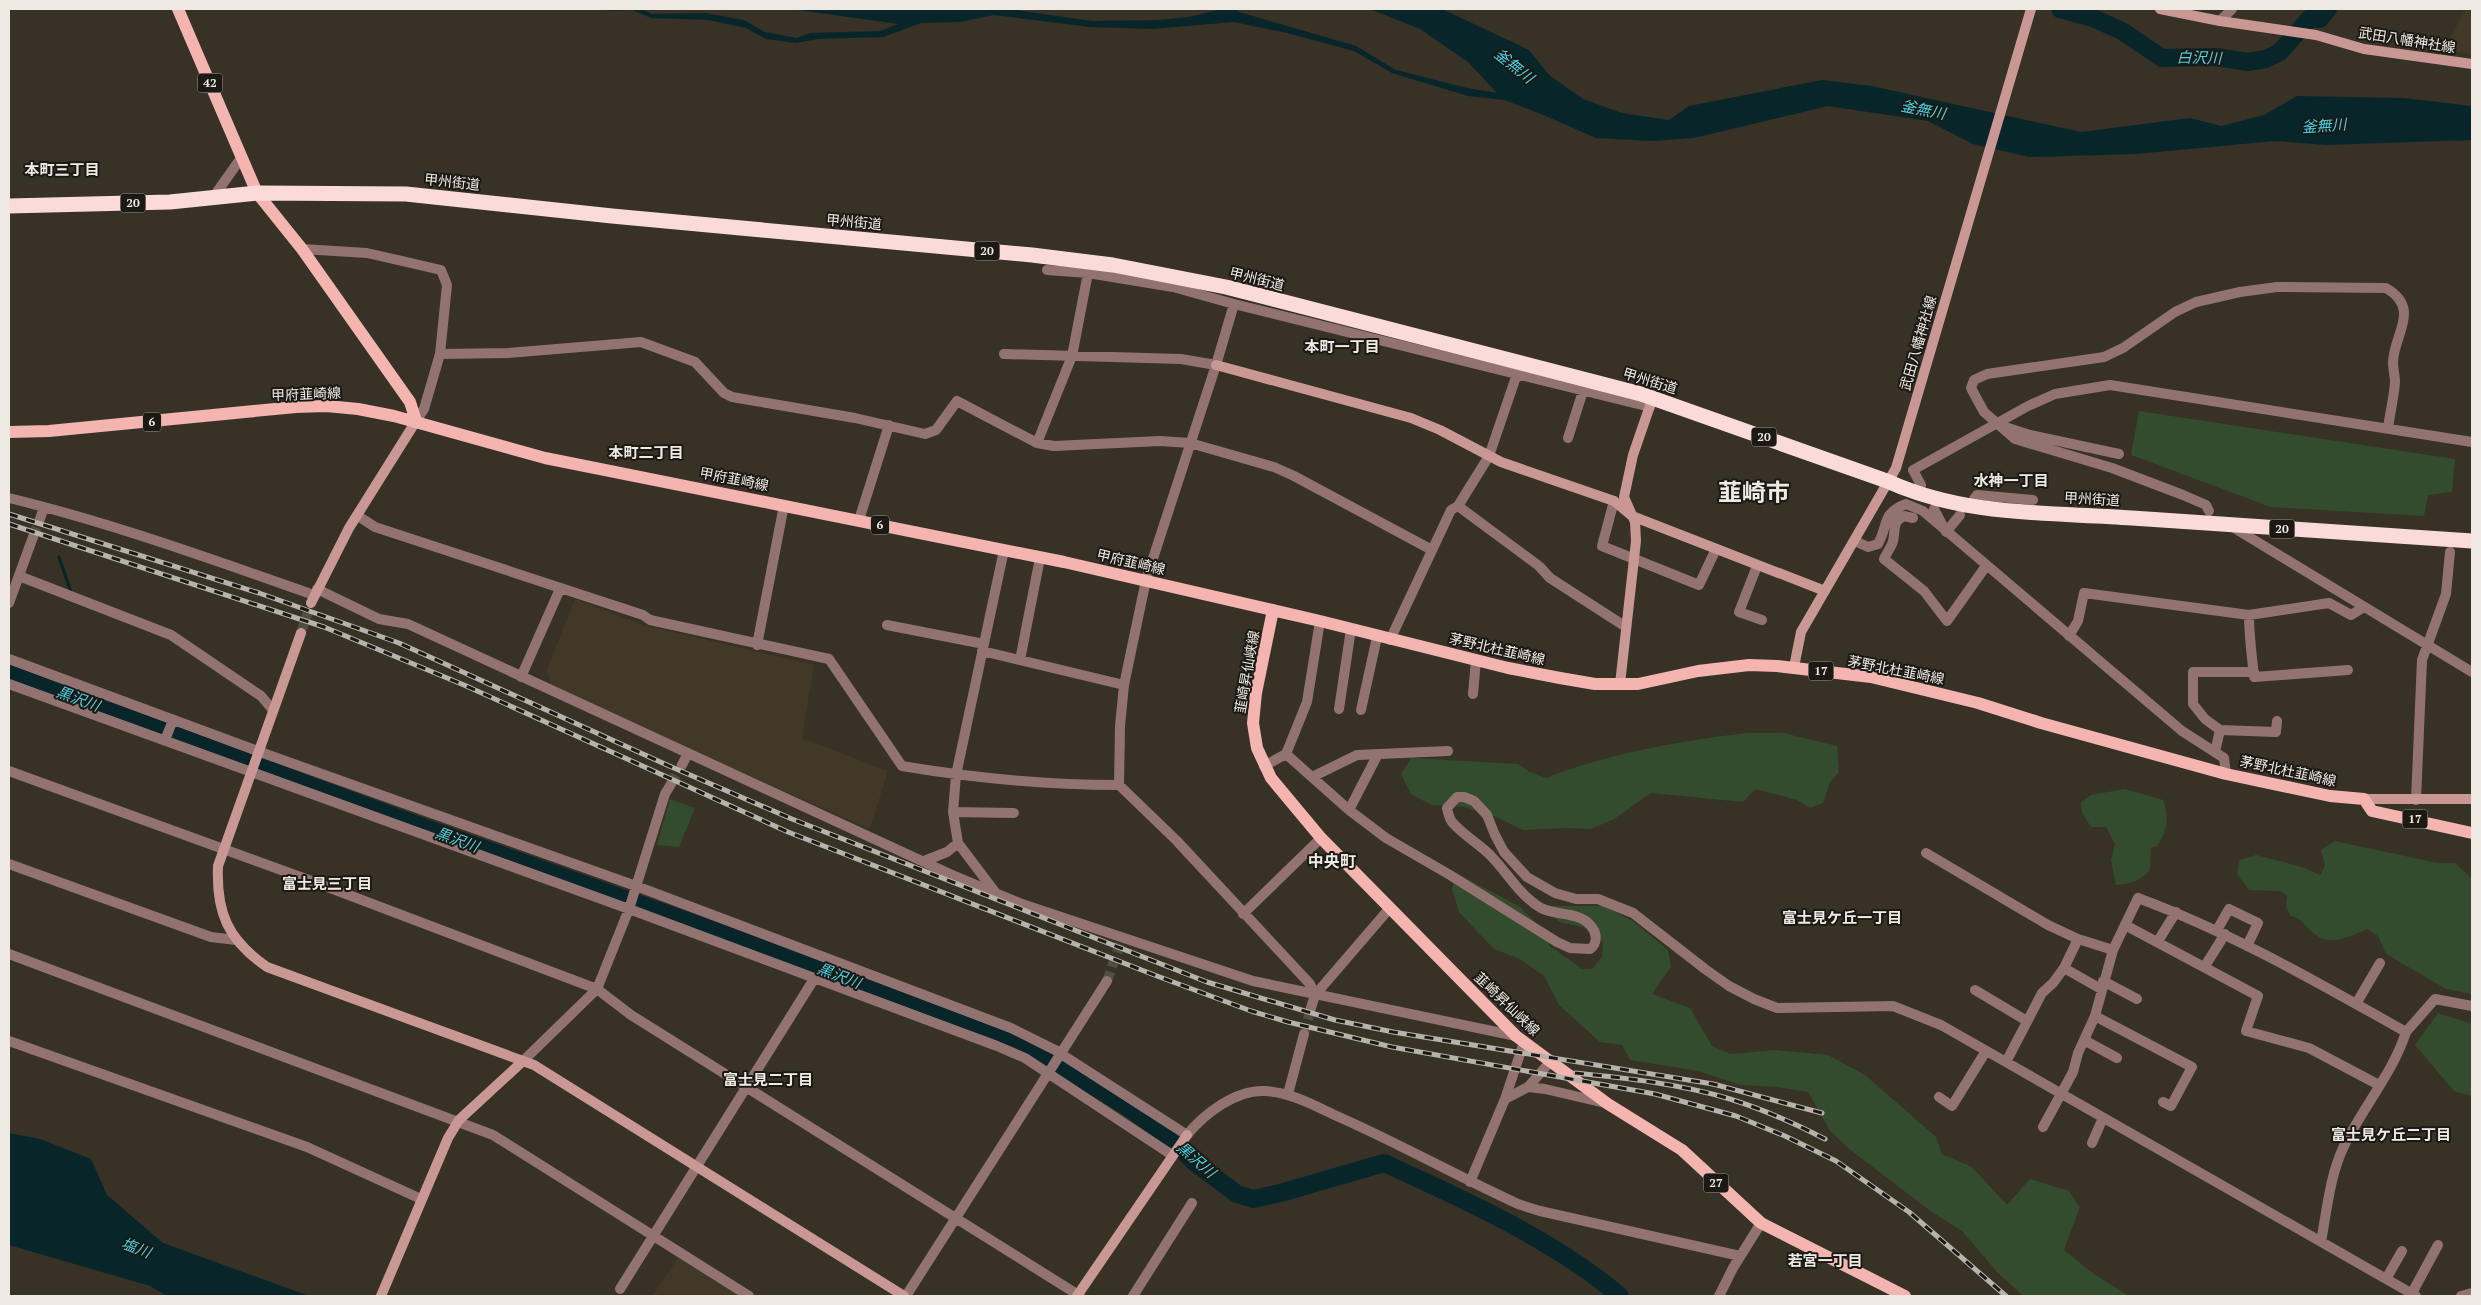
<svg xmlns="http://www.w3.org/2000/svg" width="2481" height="1305" font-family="'PT Serif','Noto Sans JP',serif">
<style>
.industrial{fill:#413827}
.green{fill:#344c2e}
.water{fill:#08262a}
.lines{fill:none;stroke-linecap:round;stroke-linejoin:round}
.stream{stroke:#08262a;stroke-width:3}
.river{stroke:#08262a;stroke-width:18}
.street-tunnel{stroke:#524d42;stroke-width:10;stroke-dasharray:10 5;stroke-linecap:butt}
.secondary-tunnel{stroke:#524d42;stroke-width:10;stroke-dasharray:10 5;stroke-linecap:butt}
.street{stroke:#937371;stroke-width:10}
.secondary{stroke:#c99894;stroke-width:10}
.primary{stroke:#f4b4b0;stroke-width:12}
.highway{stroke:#fbdbd9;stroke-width:15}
.rail-casing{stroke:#b7b2aa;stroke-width:5}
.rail{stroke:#1c1914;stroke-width:3;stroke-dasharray:9;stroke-linecap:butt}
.labels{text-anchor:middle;stroke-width:4;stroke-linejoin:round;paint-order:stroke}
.shield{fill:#1c1914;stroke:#afaba5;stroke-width:1}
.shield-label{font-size:12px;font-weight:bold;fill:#eeeae3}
.street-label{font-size:14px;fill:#eeeae3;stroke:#1c1914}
.water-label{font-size:15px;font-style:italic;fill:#4bd3e7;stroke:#1c1914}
.neighbourhood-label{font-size:15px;font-weight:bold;fill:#eeeae3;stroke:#1c1914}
.quarter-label{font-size:16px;font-weight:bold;fill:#eeeae3;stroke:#1c1914}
.town-label{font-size:24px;font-weight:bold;fill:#eeeae3;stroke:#1c1914}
</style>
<rect width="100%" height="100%" fill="#373126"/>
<path class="industrial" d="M 2466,9 L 2472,9 L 2472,54 L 2443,50 Z
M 575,599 L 643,625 L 814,665 L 802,738 L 888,771 L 870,829 L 552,689 L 547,669 Z
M 678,1258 L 745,1296 L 652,1296 Z"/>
<path class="green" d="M 2139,411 L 2455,459 L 2452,492 L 2428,495 L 2424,516 L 2271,507 L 2131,455 Z
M 1747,733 L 1783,733 L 1837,746 L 1839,772 L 1830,782 L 1823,803 L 1810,808 L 1797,800 L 1755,789 L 1743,802 L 1651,793 L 1614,819 L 1591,829 L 1565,828 L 1523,830 L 1496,817 L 1465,807 L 1431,805 L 1411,794 L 1401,774 L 1411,758 L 1518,764 L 1530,772 L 1546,778 C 1610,753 1679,741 1747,733 Z
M 2125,789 L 2163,800 C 2169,817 2168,831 2157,846 L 2151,848 L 2150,870 C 2140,881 2130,884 2116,885 L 2111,860 L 2115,844 L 2106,827 L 2091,827 L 2082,813 L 2081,802 L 2091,795 Z
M 670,799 L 695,808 L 679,847 L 657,845 Z
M 2335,841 L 2437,863 L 2455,863 L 2472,879 L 2472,994 L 2446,989 L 2386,954 L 2378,936 L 2367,929 C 2349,937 2329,948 2312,932 C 2304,925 2303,919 2291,916 L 2286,907 L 2287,896 L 2280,891 L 2249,890 L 2237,874 L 2239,860 L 2256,855 L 2302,867 L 2320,875 L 2325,866 L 2321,850 Z
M 1456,873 L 1520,907 L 1538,925 L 1550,946 L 1582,969 L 1592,969 L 1602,957 L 1603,942 L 1583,927 L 1559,922 L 1546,906 L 1605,906 L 1634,922 L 1668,950 L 1671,967 L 1652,994 L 1690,1008 L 1712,1046 L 1730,1054 L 1775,1050 L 1828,1055 L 1865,1075 L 1936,1137 L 1942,1154 L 1972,1167 L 2007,1205 L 2030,1179 L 2069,1191 L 2080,1207 L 2064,1250 L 2094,1274 L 2129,1296 L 2023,1296 L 1997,1272 L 1962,1231 L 1929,1210 L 1848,1148 L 1830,1131 L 1808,1092 L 1777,1087 L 1740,1085 L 1698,1071 L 1630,1060 L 1622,1045 L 1600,1042 L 1559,1005 L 1544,976 L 1520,959 L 1494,949 L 1459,912 L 1452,889 Z
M 2438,1013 L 2472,1024 L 2472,1096 L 2454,1091 L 2415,1045 Z"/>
<path class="water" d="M 601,9 L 643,9 L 651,14 L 705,13 L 744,20 L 765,32 L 797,38 L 810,33 L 880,31 L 898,24 L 791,9 L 1010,9 L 1092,21 L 1160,20 L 1188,17 L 1223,9 L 1241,9 L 1236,11 L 1356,46 L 1396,70 L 1467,88 L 1497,93 L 1468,62 L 1420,29 L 1370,9 L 1442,9 L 1529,50 L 1549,75 L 1583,99 L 1622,113 L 1669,120 L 1689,106 L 1822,80 L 1872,86 L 2081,132 L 2190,118 L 2221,126 L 2264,115 L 2297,96 L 2404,98 L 2472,106 L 2472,140 L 2326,145 L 2275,141 L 2136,154 L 2029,157 L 1973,144 L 1928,121 L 1828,106 L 1694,138 L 1652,141 L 1596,138 L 1541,114 L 1504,100 L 1468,96 L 1392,73 L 1354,51 L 1287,33 L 1234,22 L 1153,29 L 1090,27 L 994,15 L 960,22 L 921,23 L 883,37 L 818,39 L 796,43 L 766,39 L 746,28 L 708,20 L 651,18 L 632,10 L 610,11 Z
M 9,1133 L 40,1139 L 91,1159 L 107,1195 L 163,1243 L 309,1296 L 167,1296 L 150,1286 L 9,1245 Z"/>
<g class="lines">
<path class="stream" d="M 59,557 L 71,592"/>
<path class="river" d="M 2060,9 L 2093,18 L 2122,31 L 2162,58 L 2216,57 L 2248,62 L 2266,59 L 2280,52 L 2310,18 L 2320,19 L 2328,9
M 9,674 L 417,825 L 827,971 L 1035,1051 L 1123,1104 L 1168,1136 L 1194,1162 L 1237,1194 L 1253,1199 L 1284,1192 L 1384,1163 C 1463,1199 1554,1240 1620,1296"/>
<path class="street-tunnel" d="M 33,537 L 40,519
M 671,784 L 682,765
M 1107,981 L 1120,944
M 1304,1034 L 1311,1008"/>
<path class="secondary-tunnel" d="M 301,633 L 311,603"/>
<path class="street" d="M 2220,21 L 2232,9
M 212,199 L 241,158
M 302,249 L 367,253 L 441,270 L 447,285 L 440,354 L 424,409 L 416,421
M 1047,270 L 1088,273 L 1173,287 L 1234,304 L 1650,407
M 440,354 L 508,353 L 641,342 L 695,362 L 724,393 L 732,397 L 855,418 L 925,434 L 936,430 L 957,401 L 1037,443 L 1054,446 L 1160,441 L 1190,443 L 1274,467 L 1294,476 L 1432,550
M 1004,354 L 1181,359 L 1216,365
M 2002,426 L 2030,435 L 2119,454
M 1568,438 L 1583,391
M 1037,443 L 1072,356 L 1088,273
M 1921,485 L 1913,470 L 2028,406 L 2055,394 L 2110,385 L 2472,442
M 9,498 C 112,523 214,560 314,595
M 1974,499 L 1977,495 L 2033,500
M 1614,501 L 1602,546 L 1699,585 L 1716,549
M 1458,506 L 1539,566 L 1550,578 L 1626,627
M 1934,509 L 1946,532 L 1960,515
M 2209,511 L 2206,505 L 2183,495 L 2112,468 L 2015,439 L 1984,412 L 1971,388 L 1974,380 L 1987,374 L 2104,357 L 2123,348 L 2175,312 L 2196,302 L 2240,292 L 2277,287 L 2386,288 C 2422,309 2393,335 2393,363 C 2393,369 2395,376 2395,382 C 2394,397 2390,413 2388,428
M 358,516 L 375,527 L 643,615 L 650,620 L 829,659 L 902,766 C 974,778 1046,785 1119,785 L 1176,840 L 1310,984 L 1315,995
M 1913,518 L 1904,516 C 1890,523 1897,532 1892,544 C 1890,549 1886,554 1884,559 L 1924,591 L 1947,621 L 1986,566
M 40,519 L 44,507
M 859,520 L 889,425
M 2231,526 L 2472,672
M 1855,541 L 1868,547 L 1878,544 C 1889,524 1881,514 1906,504 L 1923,511 L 2182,731 L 2224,758 L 2226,774
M 1757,566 L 1739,612 L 1762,620
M 19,576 L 171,635 L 261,696 L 273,710
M 317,589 L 379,619 L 408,624 L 950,874 L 1022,904 L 1253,981 L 1516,1036
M 9,603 L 33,537
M 2249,615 C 2249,637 2252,656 2254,677 L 2348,670
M 887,625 L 984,644
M 2069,636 L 2078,621 L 2084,593 L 2249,615 L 2329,603 L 2351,615 L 2364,607
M 1390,640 L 1451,510 L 1458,506 L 1489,456 L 1517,374
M 757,645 L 784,505
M 982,651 L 1124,685
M 9,659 L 263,753 L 636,886 L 1011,1028 L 1061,1053
M 1020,660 L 1040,558
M 2254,672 L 2193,672 L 2193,704 L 2205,719 L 2220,730 L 2276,732 L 2277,721
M 521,677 L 560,589
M 9,684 L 629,909 L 997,1046 L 1025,1058 L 1172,1155
M 1473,694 L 1476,660
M 1339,709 L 1351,629
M 1361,710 L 1377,637
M 165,740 L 173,720
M 2215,752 L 2220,730
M 1286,754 L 1307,702 L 1320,621
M 682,765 L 688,753
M 1264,766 L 1286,754 L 1349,810 L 1386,838 L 1450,875 L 1557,942 L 1570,948 L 1590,949 C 1598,943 1597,933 1591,926 C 1579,911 1556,916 1541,908 C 1520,896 1507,872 1490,855 C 1478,843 1463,835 1452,822 C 1449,818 1448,813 1447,808 L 1457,797 L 1464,797 L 1474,801 L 1487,815 L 1495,835 L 1504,852 L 1527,877 L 1555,893 L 1576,899 L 1598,899 L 1633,913 L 1705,969 L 1729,986 L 1754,999 L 1777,1008 L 1893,1006 L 1941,1025 L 2416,1296
M 9,771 L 317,883 L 597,989 L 631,1015 L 1080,1296
M 1312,777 L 1357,755 L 1448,751
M 1119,785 L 1120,726 L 1124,685 L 1146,580 L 1216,365 L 1234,304
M 2416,800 L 2422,660 L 2446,594 L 2450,552
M 1349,810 L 1378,754
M 953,812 L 1014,813
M 958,843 L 995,892
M 1926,853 L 2048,925 L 2078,939 L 2113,950
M 924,861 L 947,852 L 958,843 L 953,812 L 956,775 L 1004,550
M 9,864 L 211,937 L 236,940
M 1243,914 L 1321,838
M 2125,925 L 2258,996 L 2246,1031 L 2309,1048 L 2379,1085
M 2217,930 L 2229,909 L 2258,923 L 2247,946
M 2158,941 L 2176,912
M 9,954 L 493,1135 L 749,1296
M 2205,966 L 2225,934
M 2064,968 L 2101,989
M 2103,981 L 2137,999
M 1975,990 L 2027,1021
M 2356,1004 L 2380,963
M 1311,1008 L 1315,995 L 1389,909
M 2095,1016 L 2192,1067 L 2171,1106 L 2163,1102
M 2406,1032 L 2435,999 L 2472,1006
M 2084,1040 L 2117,1058
M 9,1041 L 307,1147 L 421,1199
M 1061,1054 L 1187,1135 C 1204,1114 1235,1090 1264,1091 C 1291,1092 1315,1106 1339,1117 C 1400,1144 1457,1176 1518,1204 L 1540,1211 L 1740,1256
M 523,1061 L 597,989 L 629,909 L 665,794 L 671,784
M 2006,1062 L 2042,993 L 2053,983 L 2064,968 L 2078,939
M 1528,1087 L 1545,1089 L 1605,1103
M 1288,1094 L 1304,1034
M 1939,1097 L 1952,1106 L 1986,1051
M 1505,1099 L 1528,1087 L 1550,1062
M 2043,1127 L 2073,1072 L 2078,1053 L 2095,1016 L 2113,950 L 2138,898 C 2232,933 2319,983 2406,1032 C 2393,1073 2363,1107 2344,1146 C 2330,1175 2327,1209 2321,1242
M 2092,1143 L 2103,1118
M 1470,1182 L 1505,1099 L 1524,1042
M 2386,1279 L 2402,1251
M 620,1289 L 814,979
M 2412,1293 L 2438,1245
M 906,1296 L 1107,981
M 1133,1296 L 1192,1203
M 1719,1296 L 1733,1268 L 1761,1223
M 2461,1296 L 2472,1293"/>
<path class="secondary" d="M 2160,9 L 2220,21 L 2316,35 L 2364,49 L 2472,64
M 1216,365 L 1411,418 L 1440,430 L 1501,462 L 1614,501 L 1632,516 L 1825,591
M 311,603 L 349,528 L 416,421
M 301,633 L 218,866 C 216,913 228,940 267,967 L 534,1065 L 904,1296
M 1794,667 L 1801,632 L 1896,468 L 2031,9
M 1620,684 L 1636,541 L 1635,522 L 1624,497 L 1633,455 L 1653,397
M 2364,799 L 2472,799
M 381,1296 L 448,1138 L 459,1120 L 523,1061
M 1077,1296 L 1187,1135"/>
<path class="primary" d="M 178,9 L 257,193 L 302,249 L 410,402 L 416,421
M 9,432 L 49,431 L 296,407 L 326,406 L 358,409 L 394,416 L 545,458 L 1064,562 L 1320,621 L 1508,668 L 1560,678 L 1595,684 L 1638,684 L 1698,671 L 1749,665 L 1777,666 L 1871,677 L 1978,703 L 2041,723 L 2226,774 L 2330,796 L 2364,799 L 2372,811 L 2472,833
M 1273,610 L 1256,693 L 1253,723 L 1257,748 L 1271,778 L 1321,838 L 1516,1036 L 1608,1104 L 1682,1150 L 1761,1223 L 1905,1296"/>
<path class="highway" d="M 9,206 L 170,202 L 257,193 L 406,194 L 612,216 L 1032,255 L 1113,265 L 1226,287 L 1641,394 L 1887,481 C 1966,517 2048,512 2132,518 C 2246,525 2359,534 2472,541"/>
<defs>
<path id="rail" d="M 9,514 L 259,593 L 399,643 L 667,765 L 792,819 L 1207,982 L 1335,1020 L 1393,1032 L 1713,1084 L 1822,1113
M 9,524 L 324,627 L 464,685 L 788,832 L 1157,976 L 1251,1011 L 1288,1022 L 1392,1047 L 1655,1094 L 1736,1116 L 1785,1136 L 1836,1161 L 1909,1212 L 2006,1296
M 1575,1073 C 1626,1078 1681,1084 1730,1099 C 1762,1109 1794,1123 1825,1139"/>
</defs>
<use href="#rail" class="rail-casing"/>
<use href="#rail" class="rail"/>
</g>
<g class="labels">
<g class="shield">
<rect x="197.5" y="73.5" width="25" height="19" rx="4"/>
<rect x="120.5" y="193.5" width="25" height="19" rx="4"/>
<rect x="974.5" y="241.5" width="25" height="19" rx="4"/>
<rect x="143" y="412.5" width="18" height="19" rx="4"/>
<rect x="1751.5" y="427.5" width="25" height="19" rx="4"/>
<rect x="871" y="515.5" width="18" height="19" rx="4"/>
<rect x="2269.5" y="519.5" width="25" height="19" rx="4"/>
<rect x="1808.5" y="661.5" width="25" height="19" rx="4"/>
<rect x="2402.5" y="809.5" width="25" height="19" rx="4"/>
<rect x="1703.5" y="1173.5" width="25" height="19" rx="4"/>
</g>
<g class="shield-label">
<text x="210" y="87">42</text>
<text x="133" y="207">20</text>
<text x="987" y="255">20</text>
<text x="152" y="426">6</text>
<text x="1764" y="441">20</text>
<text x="880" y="529">6</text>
<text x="2282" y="533">20</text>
<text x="1821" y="675">17</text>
<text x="2415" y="823">17</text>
<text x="1716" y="1187">27</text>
</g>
<g class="street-label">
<text transform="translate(2407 40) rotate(9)" y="5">武田八幡神社線</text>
<text transform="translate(452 182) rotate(6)" y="5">甲州街道</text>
<text transform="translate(854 222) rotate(5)" y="5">甲州街道</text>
<text transform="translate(1257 279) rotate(14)" y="5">甲州街道</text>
<text transform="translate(1918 343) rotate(-74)" y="5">武田八幡神社線</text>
<text transform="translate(1650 381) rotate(17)" y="5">甲州街道</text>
<text transform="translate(306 394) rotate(-2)" y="5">甲府韮崎線</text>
<text transform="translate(734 479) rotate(11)" y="5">甲府韮崎線</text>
<text transform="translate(2092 499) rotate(3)" y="5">甲州街道</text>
<text transform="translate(1131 562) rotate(13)" y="5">甲府韮崎線</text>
<text transform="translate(1497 649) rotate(13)" y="5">茅野北杜韮崎線</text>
<text transform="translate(1896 670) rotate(11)" y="5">茅野北杜韮崎線</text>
<text transform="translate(1247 672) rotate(-80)" y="5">韮崎昇仙峡線</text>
<text transform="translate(2288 771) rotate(12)" y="5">茅野北杜韮崎線</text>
<text transform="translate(1507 1004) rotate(44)" y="5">韮崎昇仙峡線</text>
</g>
<g class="water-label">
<text transform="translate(2199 58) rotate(1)" y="5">白沢川</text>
<text transform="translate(1514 66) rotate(39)" y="5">釜無川</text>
<text transform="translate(1923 110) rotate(11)" y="5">釜無川</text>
<text transform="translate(2324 126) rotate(-4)" y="5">釜無川</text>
<text transform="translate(78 699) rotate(20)" y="5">黒沢川</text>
<text transform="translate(457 840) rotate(20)" y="5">黒沢川</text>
<text transform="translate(839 976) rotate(21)" y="5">黒沢川</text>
<text transform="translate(1196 1160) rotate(41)" y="5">黒沢川</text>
<text transform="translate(136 1248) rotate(21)" y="5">塩川</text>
</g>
<g class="neighbourhood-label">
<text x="62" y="175">本町三丁目</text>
<text x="1342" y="352">本町一丁目</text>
<text x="646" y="458">本町二丁目</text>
<text x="2011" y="486">水神一丁目</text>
<text x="327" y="889">富士見三丁目</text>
<text x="1842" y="923">富士見ケ丘一丁目</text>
<text x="768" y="1085">富士見二丁目</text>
<text x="2391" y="1140">富士見ケ丘二丁目</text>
<text x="1825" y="1266">若宮一丁目</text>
</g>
<g class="quarter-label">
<text x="1332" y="867">中央町</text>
</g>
<g class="town-label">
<text x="1754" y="501">韮崎市</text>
</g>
</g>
<rect width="2481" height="1305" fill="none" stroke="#eeeae3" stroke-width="20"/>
</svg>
